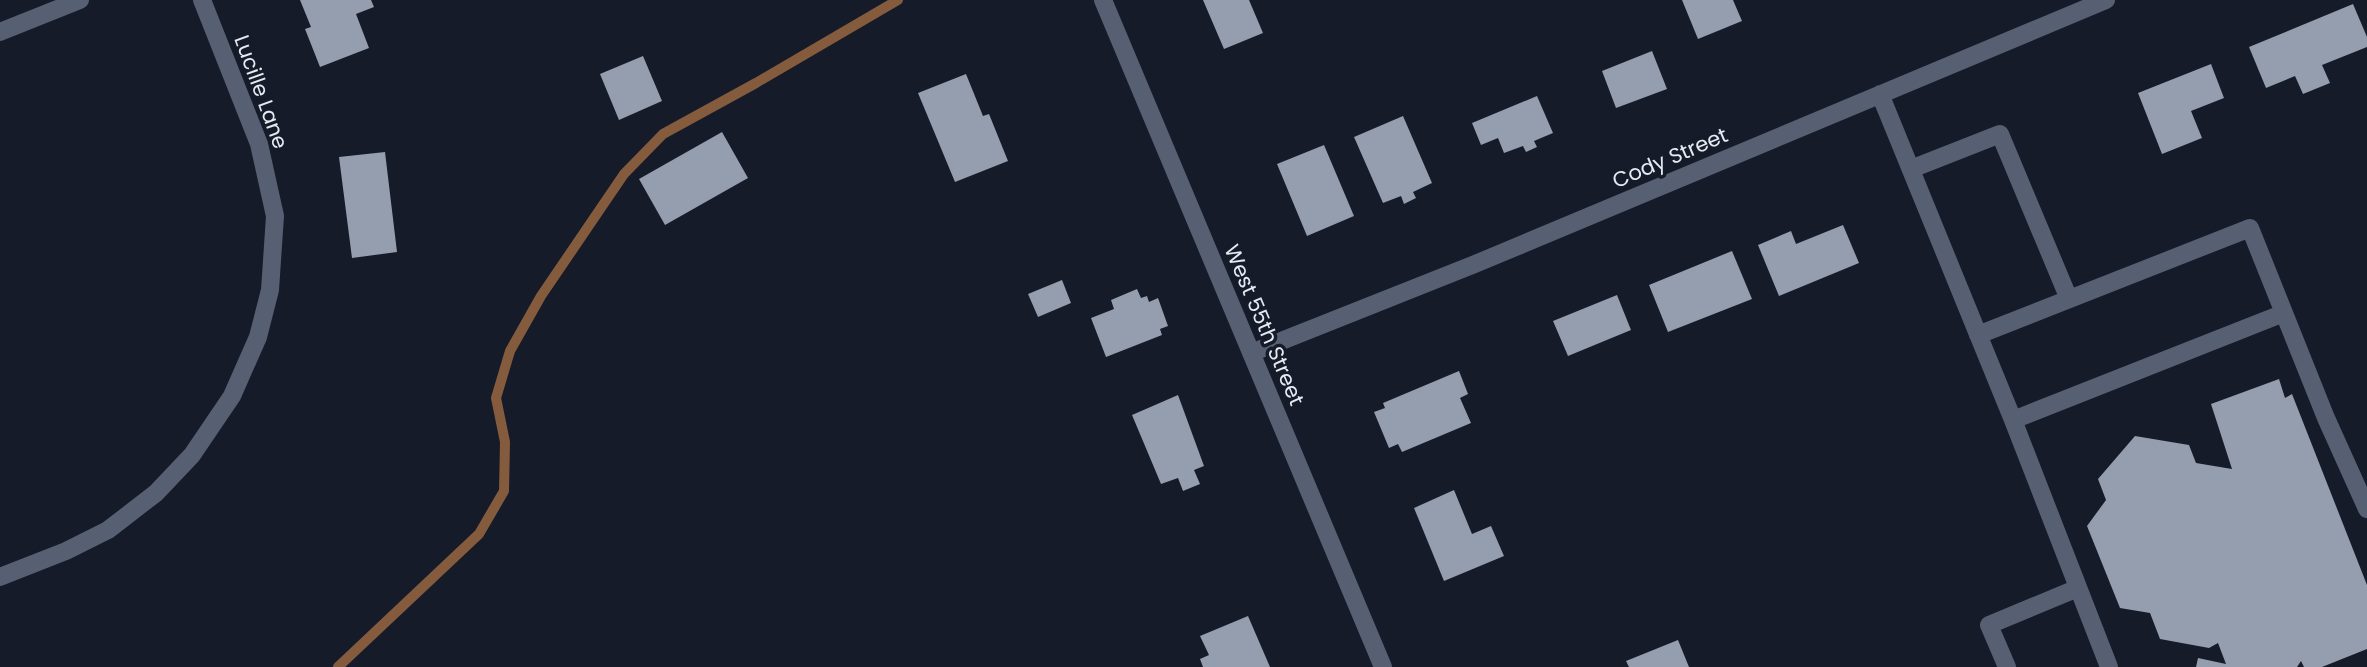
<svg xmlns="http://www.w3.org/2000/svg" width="2367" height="667" font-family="Poppins,sans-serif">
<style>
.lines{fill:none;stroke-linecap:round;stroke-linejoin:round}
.stream{stroke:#855b3d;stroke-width:10}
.building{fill:#959eae}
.minor{stroke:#566072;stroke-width:18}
.labels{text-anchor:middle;stroke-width:7;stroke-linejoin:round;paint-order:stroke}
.street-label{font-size:21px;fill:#e5eaf3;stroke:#151b28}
</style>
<rect width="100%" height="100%" fill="#151b28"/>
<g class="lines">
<path class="stream" d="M 338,667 L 479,534 L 504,491 L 505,442 L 496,398 L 510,351 L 541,296 L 624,174 L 663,134 L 756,83 L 898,0"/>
</g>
<path class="building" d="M 300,0 L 371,0 L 374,7 L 356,14 L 369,48 L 320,67 L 305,29 L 311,27 Z
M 1203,0 L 1249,0 L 1263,33 L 1224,49 Z
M 1682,0 L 1733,0 L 1742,21 L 1698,39 Z
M 2353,4 L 2367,37 L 2367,47 L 2322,65 L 2330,83 L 2303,94 L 2295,76 L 2266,88 L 2249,47 Z
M 1652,51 L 1667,89 L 1616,108 L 1602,71 Z
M 643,56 L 662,101 L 619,120 L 600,74 Z
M 2211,64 L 2224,98 L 2191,111 L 2202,138 L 2162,154 L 2138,93 Z
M 966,74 L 983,116 L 989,114 L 1008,161 L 955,182 L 918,93 Z
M 1537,96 L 1553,133 L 1534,141 L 1537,147 L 1526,152 L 1523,146 L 1504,153 L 1498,138 L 1481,145 L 1472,123 Z
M 1403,116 L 1432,183 L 1413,192 L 1416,198 L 1404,204 L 1401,196 L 1383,203 L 1354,137 Z
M 722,132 L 748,178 L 665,225 L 639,179 Z
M 1324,145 L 1354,216 L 1307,236 L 1277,164 Z
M 385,152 L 397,252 L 352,258 L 339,157 Z
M 1843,225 L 1859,263 L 1779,296 L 1758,245 L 1791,231 L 1796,244 Z
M 1732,251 L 1752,299 L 1668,332 L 1649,285 Z
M 1062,280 L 1071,303 L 1038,317 L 1028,294 Z
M 1137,289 L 1141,298 L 1147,296 L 1149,302 L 1158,298 L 1168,326 L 1160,329 L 1162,335 L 1106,357 L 1091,318 L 1114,309 L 1111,300 Z
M 1617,295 L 1631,330 L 1568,356 L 1553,321 Z
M 1459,371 L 1468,394 L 1460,398 L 1471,423 L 1402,452 L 1398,444 L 1389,448 L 1374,412 L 1385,408 L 1383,403 Z
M 2279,379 L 2285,398 L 2292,394 L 2367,585 L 2367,649 L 2322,667 L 2304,667 L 2301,661 L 2297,667 L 2196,667 L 2198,658 L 2226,664 L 2218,643 L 2209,648 L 2160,639 L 2150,613 L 2120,608 L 2087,526 L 2106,500 L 2098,479 L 2135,436 L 2189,445 L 2196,463 L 2232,469 L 2211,404 Z
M 1178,395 L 1204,466 L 1194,470 L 1200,484 L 1183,491 L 1178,478 L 1161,484 L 1132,415 Z
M 1454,490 L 1472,534 L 1491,526 L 1504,556 L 1444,581 L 1414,508 Z
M 1248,616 L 1270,667 L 1203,667 L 1200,659 L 1209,655 L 1200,636 Z
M 1678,640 L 1689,667 L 1629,667 L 1626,661 Z"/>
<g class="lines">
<path class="minor" d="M 1103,0 L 1383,667
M 0,32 L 80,0
M 1880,94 L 2013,420 L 2109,667
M 1911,169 L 2000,134 L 2069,299
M 1978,335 L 2250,228 L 2326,418 L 2367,509
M 1251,353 L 1475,264 L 2106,0
M 2013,420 L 2284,313
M 0,577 L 66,551 L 108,530 L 156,493 L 192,455 L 232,396 L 258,337 L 270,290 L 275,216 L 259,144 L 202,0
M 2007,667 L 1989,625 L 2078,588"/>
</g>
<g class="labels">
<g class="street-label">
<text transform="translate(261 92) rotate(70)" y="7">Lucille Lane</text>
<text transform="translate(1670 158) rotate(-23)" y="7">Cody Street</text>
<text transform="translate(1264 325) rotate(67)" y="7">West 55th Street</text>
</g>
</g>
</svg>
